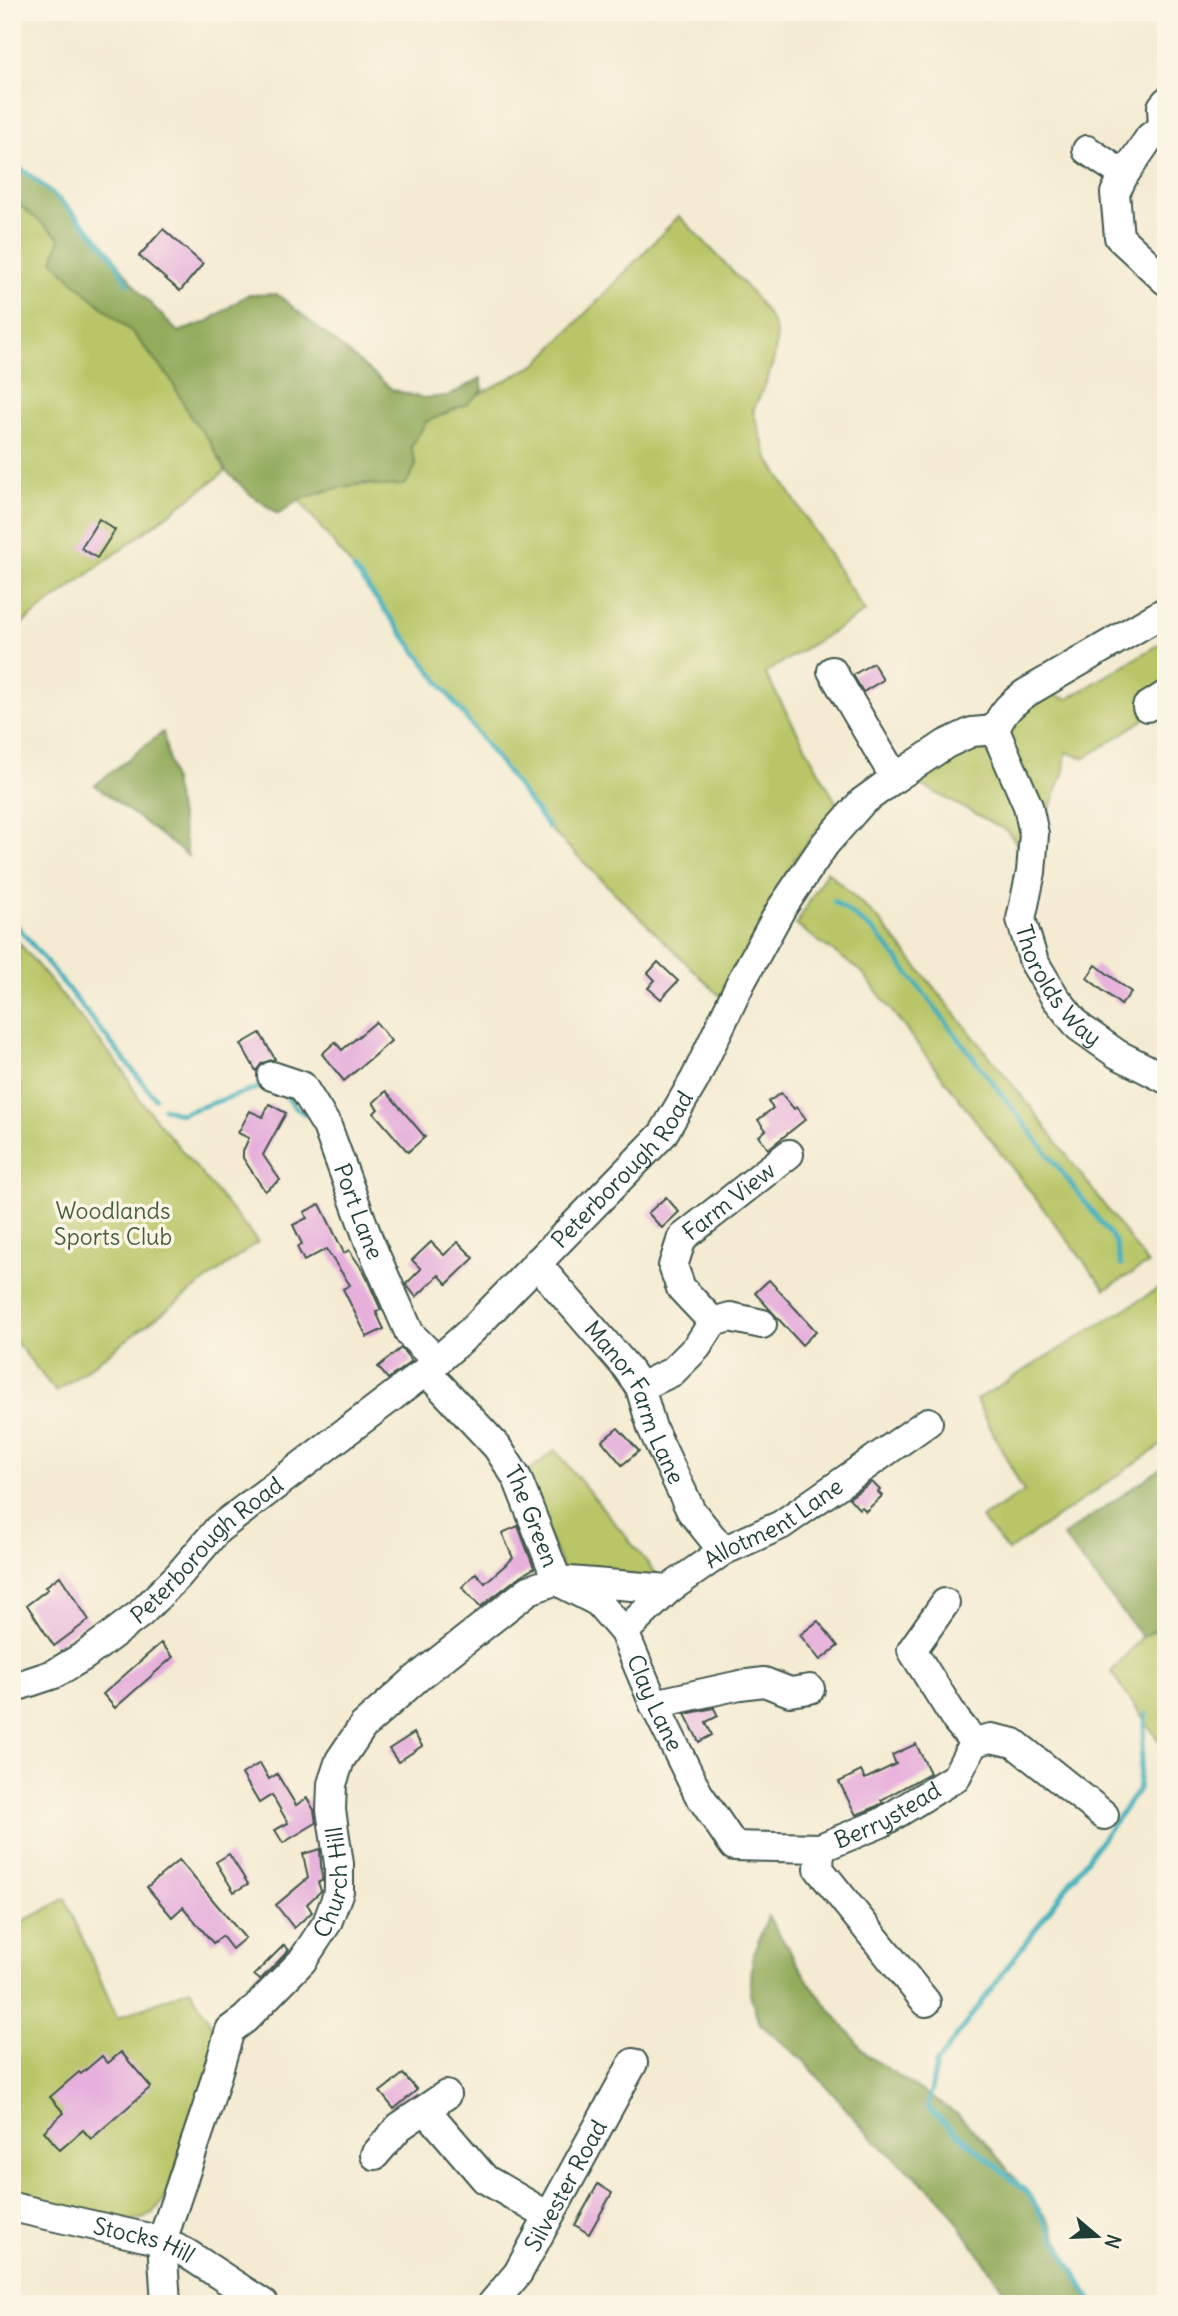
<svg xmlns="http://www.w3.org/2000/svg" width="1178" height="2316" font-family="Delius,sans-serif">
	<rect width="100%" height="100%" fill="#fcf5e5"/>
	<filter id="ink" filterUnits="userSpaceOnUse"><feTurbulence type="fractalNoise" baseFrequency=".0143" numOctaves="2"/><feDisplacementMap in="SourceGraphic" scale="14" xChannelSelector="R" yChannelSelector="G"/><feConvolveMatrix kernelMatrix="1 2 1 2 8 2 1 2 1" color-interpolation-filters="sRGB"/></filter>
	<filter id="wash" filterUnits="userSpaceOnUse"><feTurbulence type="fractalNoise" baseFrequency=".00686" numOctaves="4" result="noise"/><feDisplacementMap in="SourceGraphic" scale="28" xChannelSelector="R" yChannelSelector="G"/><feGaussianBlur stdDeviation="1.57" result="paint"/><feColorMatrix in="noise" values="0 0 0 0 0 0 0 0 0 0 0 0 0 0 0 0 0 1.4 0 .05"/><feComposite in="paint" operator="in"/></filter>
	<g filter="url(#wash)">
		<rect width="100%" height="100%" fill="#f4ebd2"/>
		<!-- green -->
		<g fill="#b9c668" stroke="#6c824e" stroke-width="2">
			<polygon points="12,180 26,189 154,360 170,378 190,416 209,440 226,471 12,631"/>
			<path d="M679,216C699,237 774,309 776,333C778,361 764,387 753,411L768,458L865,612L765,673L837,804L796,857L730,984L724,1000L549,828L354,569L299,500C325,491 353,481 381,486L416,466L411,447L426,422L537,364Z"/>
			<polygon points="1166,640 1166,687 1143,720 1085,758 1066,752 1064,771 1046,819 1008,741 1010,723 1047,693 1068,699"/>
			<polygon points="972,747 983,750 990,755 1008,789 1019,815 1022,856 1014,839 1006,830 913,781 942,761"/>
			<polygon points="827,871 880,921 1030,1106 1148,1264 1105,1289 862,972 796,925"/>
			<polygon points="12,934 123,1070 139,1099 258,1242 56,1392 12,1337"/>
			<polygon points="1166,1284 1166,1442 1008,1551 981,1518 1024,1492 976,1400"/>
			<polygon points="555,1450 664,1583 565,1574 524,1475"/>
			<polygon points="1166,1624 1166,1751 1111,1672 1142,1637"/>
			<path d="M65,1898L117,2018L190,1989L211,2024L217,2047L165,2199C150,2217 145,2221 121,2222L12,2194V1926L42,1912Z"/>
		</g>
		<!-- forest -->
		<g fill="#92ab5c" stroke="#587448" stroke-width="2">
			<polygon points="12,162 36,179 73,213 110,253 142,295 178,332 207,322 247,295 277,294 393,390 423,398 448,396 481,378 483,390 467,404 426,422 411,447 416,466 405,485 381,486 365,483 324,491 299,500 278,514 250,494 226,471 209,440 190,416 170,378 133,333 85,292 53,261 60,238 12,199"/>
			<polygon points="163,732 188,856 95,785"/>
			<polygon points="1166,1465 1166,1624 1142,1637 1063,1536"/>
			<polygon points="768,1916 812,1987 868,2056 957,2114 987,2144 1049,2221 1090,2304 1013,2304 942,2200 870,2136 805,2062 759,2023 750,1994 753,1954"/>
		</g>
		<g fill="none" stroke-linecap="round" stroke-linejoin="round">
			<!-- stream -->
			<g stroke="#41b0bc" stroke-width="5">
				<path d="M12,162C47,187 81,218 108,251C116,261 122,274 128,284"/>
				<polyline points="354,569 549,828"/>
				<polyline points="834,901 873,930 888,947 1115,1241 1121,1265"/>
				<polyline points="12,919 155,1098"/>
				<polyline points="283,1092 295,1107 305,1114"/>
				<polyline points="164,1108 180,1114 269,1084"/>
				<polyline points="1093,2304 1029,2194 928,2108 936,2064 1138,1790 1146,1713"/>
			</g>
		</g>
		<g id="blocks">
			<!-- building -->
			<g fill="#e6afdc">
				<polygon points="163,229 203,264 180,291 139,256"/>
				<polygon points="99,519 115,530 97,558 81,548"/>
				<polygon points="873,663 883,680 863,692 853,675"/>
				<polygon points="658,962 678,981 661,999 648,988 655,980 648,973"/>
				<polygon points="1096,965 1131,992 1121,1005 1087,978"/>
				<polygon points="376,1022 391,1041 344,1081 322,1054 335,1042 342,1050"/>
				<polygon points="260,1033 275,1059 262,1063 256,1071 241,1044"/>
				<polygon points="386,1091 425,1137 408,1152 374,1113 378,1109 373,1103"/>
				<polygon points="781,1093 794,1109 797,1107 806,1119 768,1149 759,1136 766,1130 758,1120 773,1108 768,1102"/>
				<polygon points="269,1104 286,1113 263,1155 280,1180 265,1191 243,1158 243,1151 249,1138 238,1133 250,1111 263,1117"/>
				<polygon points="666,1197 679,1212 662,1228 648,1213"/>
				<polygon points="320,1204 344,1253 349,1250 364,1272 381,1310 376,1312 384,1329 367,1337 343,1289 350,1285 326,1249 304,1261 297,1247 302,1244 293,1225 307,1218 304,1212"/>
				<polygon points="431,1242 444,1255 458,1242 474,1258 447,1284 439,1275 416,1297 406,1284 421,1269 412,1260"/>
				<polygon points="769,1280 816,1331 802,1345 755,1293"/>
				<polygon points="401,1348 412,1361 388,1379 378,1367"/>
				<polygon points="618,1428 639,1451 622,1465 602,1441"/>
				<polygon points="872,1482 880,1490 878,1492 882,1496 866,1511 862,1507 859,1509 849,1498"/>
				<polygon points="518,1526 534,1568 519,1577 480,1607 462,1587 476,1573 485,1583 513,1558 502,1533"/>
				<polygon points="60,1576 89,1620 54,1646 27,1605 48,1589 45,1587"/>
				<polygon points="818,1621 838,1646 820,1660 800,1635"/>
				<polygon points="161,1643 173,1657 115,1708 103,1694"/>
				<polygon points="714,1708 718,1716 706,1722 712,1735 699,1742 685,1714"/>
				<polygon points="414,1733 422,1746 398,1762 389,1749"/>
				<polygon points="916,1744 930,1773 881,1800 883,1803 873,1808 856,1815 839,1782 861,1771 865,1779 896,1764 892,1755"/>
				<polygon points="260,1763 269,1779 277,1774 296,1805 307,1798 314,1810 316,1823 283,1843 275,1830 288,1823 272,1795 259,1803 242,1774"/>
				<polygon points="320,1849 322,1881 318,1882 321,1891 307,1904 312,1912 294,1928 276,1905 308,1878 303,1854"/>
				<polygon points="229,1854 248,1884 234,1892 216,1862"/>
				<polygon points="179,1860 245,1938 232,1949 222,1936 213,1943 183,1907 172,1917 147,1887"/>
				<polygon points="284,1945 289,1950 260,1980 254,1975"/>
				<polygon points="121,2052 151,2087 91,2139 83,2130 60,2150 44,2131 64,2113 50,2097 79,2072 81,2074 102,2056 108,2063"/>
				<polygon points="403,2074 417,2090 394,2109 380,2092"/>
				<polygon points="598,2184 612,2193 589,2234 575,2225"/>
			</g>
		</g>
	</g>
	<g filter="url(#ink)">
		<use href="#blocks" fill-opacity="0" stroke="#3f574c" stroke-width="2"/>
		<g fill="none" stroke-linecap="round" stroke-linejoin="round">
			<!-- minor casing -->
			<g stroke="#3f574c" stroke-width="32">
				<g id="minor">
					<polyline points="1163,127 1162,107 1166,102"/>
					<polyline points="1087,150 1124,175"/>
					<polyline points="1165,280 1119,237 1115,193 1124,175 1150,137 1163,127 1166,128"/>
					<polyline points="832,671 895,778"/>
					<polyline points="1147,707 1166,695"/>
					<path id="s1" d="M995,730L1028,806L1034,834L1031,872L1021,919L1034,962L1055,997L1079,1027L1117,1054L1166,1079"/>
					<path d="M995,730C1002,712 1011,704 1026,693L1166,611"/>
					<path id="s2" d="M272,1076L302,1086L327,1126L369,1241L410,1334L437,1361"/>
					<path id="s3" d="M536,1263L626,1367L640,1387L652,1428L691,1511L723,1551"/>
					<path id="s4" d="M713,1322L681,1288L673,1266L682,1238L789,1154"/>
					<path id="s5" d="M426,1371L497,1447L517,1478L557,1580"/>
					<polyline points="640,1387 672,1372 697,1347 713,1322 730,1317 762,1324"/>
					<path id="s6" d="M565,1585L598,1602L624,1632L654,1704L698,1793L734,1846L820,1848L819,1869L926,2002"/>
					<polyline points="945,1603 912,1650 956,1720 974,1742"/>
					<path id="s7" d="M624,1632L669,1589L723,1551L781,1525L928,1422"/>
					<path id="s8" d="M12,1688L54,1674L84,1656L140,1614L178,1576L218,1529L426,1371L472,1330L663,1134L695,1079L741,982L781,909L825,844L862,802L895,778L946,744L972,732L995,730"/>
					<polyline points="654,1704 740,1685 764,1682 790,1692 810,1689"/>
					<path id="s9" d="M820,1848L881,1823L956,1777L974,1742L991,1738L1014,1743L1104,1815"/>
					<polyline points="426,2110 485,2179 548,2216"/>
					<polyline points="375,2155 399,2127 446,2095"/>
					<path id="s10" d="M12,2207L162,2241L186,2253L264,2304"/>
					<path id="s11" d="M166,2304L162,2241L207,2108L230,2030L245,2019L302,1961L327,1923L339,1891V1864L331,1810L332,1784L340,1760L363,1726L417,1678L529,1590L557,1580L669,1589"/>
					<path id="s12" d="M492,2304L518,2273L633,2063"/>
				</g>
			</g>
			<!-- minor -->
			<use href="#minor" stroke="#fff" stroke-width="28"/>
		</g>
	</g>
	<g text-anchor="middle" stroke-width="7" stroke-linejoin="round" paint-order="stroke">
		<!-- street labels -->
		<g font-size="23" fill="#1f3d34" stroke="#fcf5e5">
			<text dy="8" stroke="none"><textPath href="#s1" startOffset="275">Thorolds Way</textPath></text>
			<text dy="8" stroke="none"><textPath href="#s8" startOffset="808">Peterborough Road</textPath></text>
			<text dy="8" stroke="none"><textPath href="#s4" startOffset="159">Farm View</textPath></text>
			<text dy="8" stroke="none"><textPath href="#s2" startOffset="170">Port Lane</textPath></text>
			<text dy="8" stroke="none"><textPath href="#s3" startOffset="173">Manor Farm Lane</textPath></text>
			<text dy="8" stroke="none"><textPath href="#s5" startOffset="182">The Green</textPath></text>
			<text dy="8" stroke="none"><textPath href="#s7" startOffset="186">Allotment Lane</textPath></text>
			<text dy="8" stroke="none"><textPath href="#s8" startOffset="242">Peterborough Road</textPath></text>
			<text dy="8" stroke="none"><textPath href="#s6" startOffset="154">Clay Lane</textPath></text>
			<text dy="8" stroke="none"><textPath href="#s9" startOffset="75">Berrystead</textPath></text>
			<text dy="8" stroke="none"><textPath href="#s11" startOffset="472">Church Hill</textPath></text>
			<text dy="8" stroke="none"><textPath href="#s12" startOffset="140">Silvester Road</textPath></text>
			<text dy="8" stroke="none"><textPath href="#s10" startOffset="136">Stocks Hill</textPath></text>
		</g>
		<!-- park labels -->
		<g font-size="23" fill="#465f41" stroke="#fcf5e5">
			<text x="113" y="1219">Woodlands<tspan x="113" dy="26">Sports Club</tspan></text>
		</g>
	</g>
	<!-- margin -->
	<rect width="1178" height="2316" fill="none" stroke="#fcf5e5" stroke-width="42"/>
	<!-- north arrow -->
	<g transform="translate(1097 2236) rotate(109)" stroke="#fcf5e5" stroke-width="5" paint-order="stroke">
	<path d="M0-5L12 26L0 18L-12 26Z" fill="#1f3d34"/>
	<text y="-10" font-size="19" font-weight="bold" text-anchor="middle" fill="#1f3d34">N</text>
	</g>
</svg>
